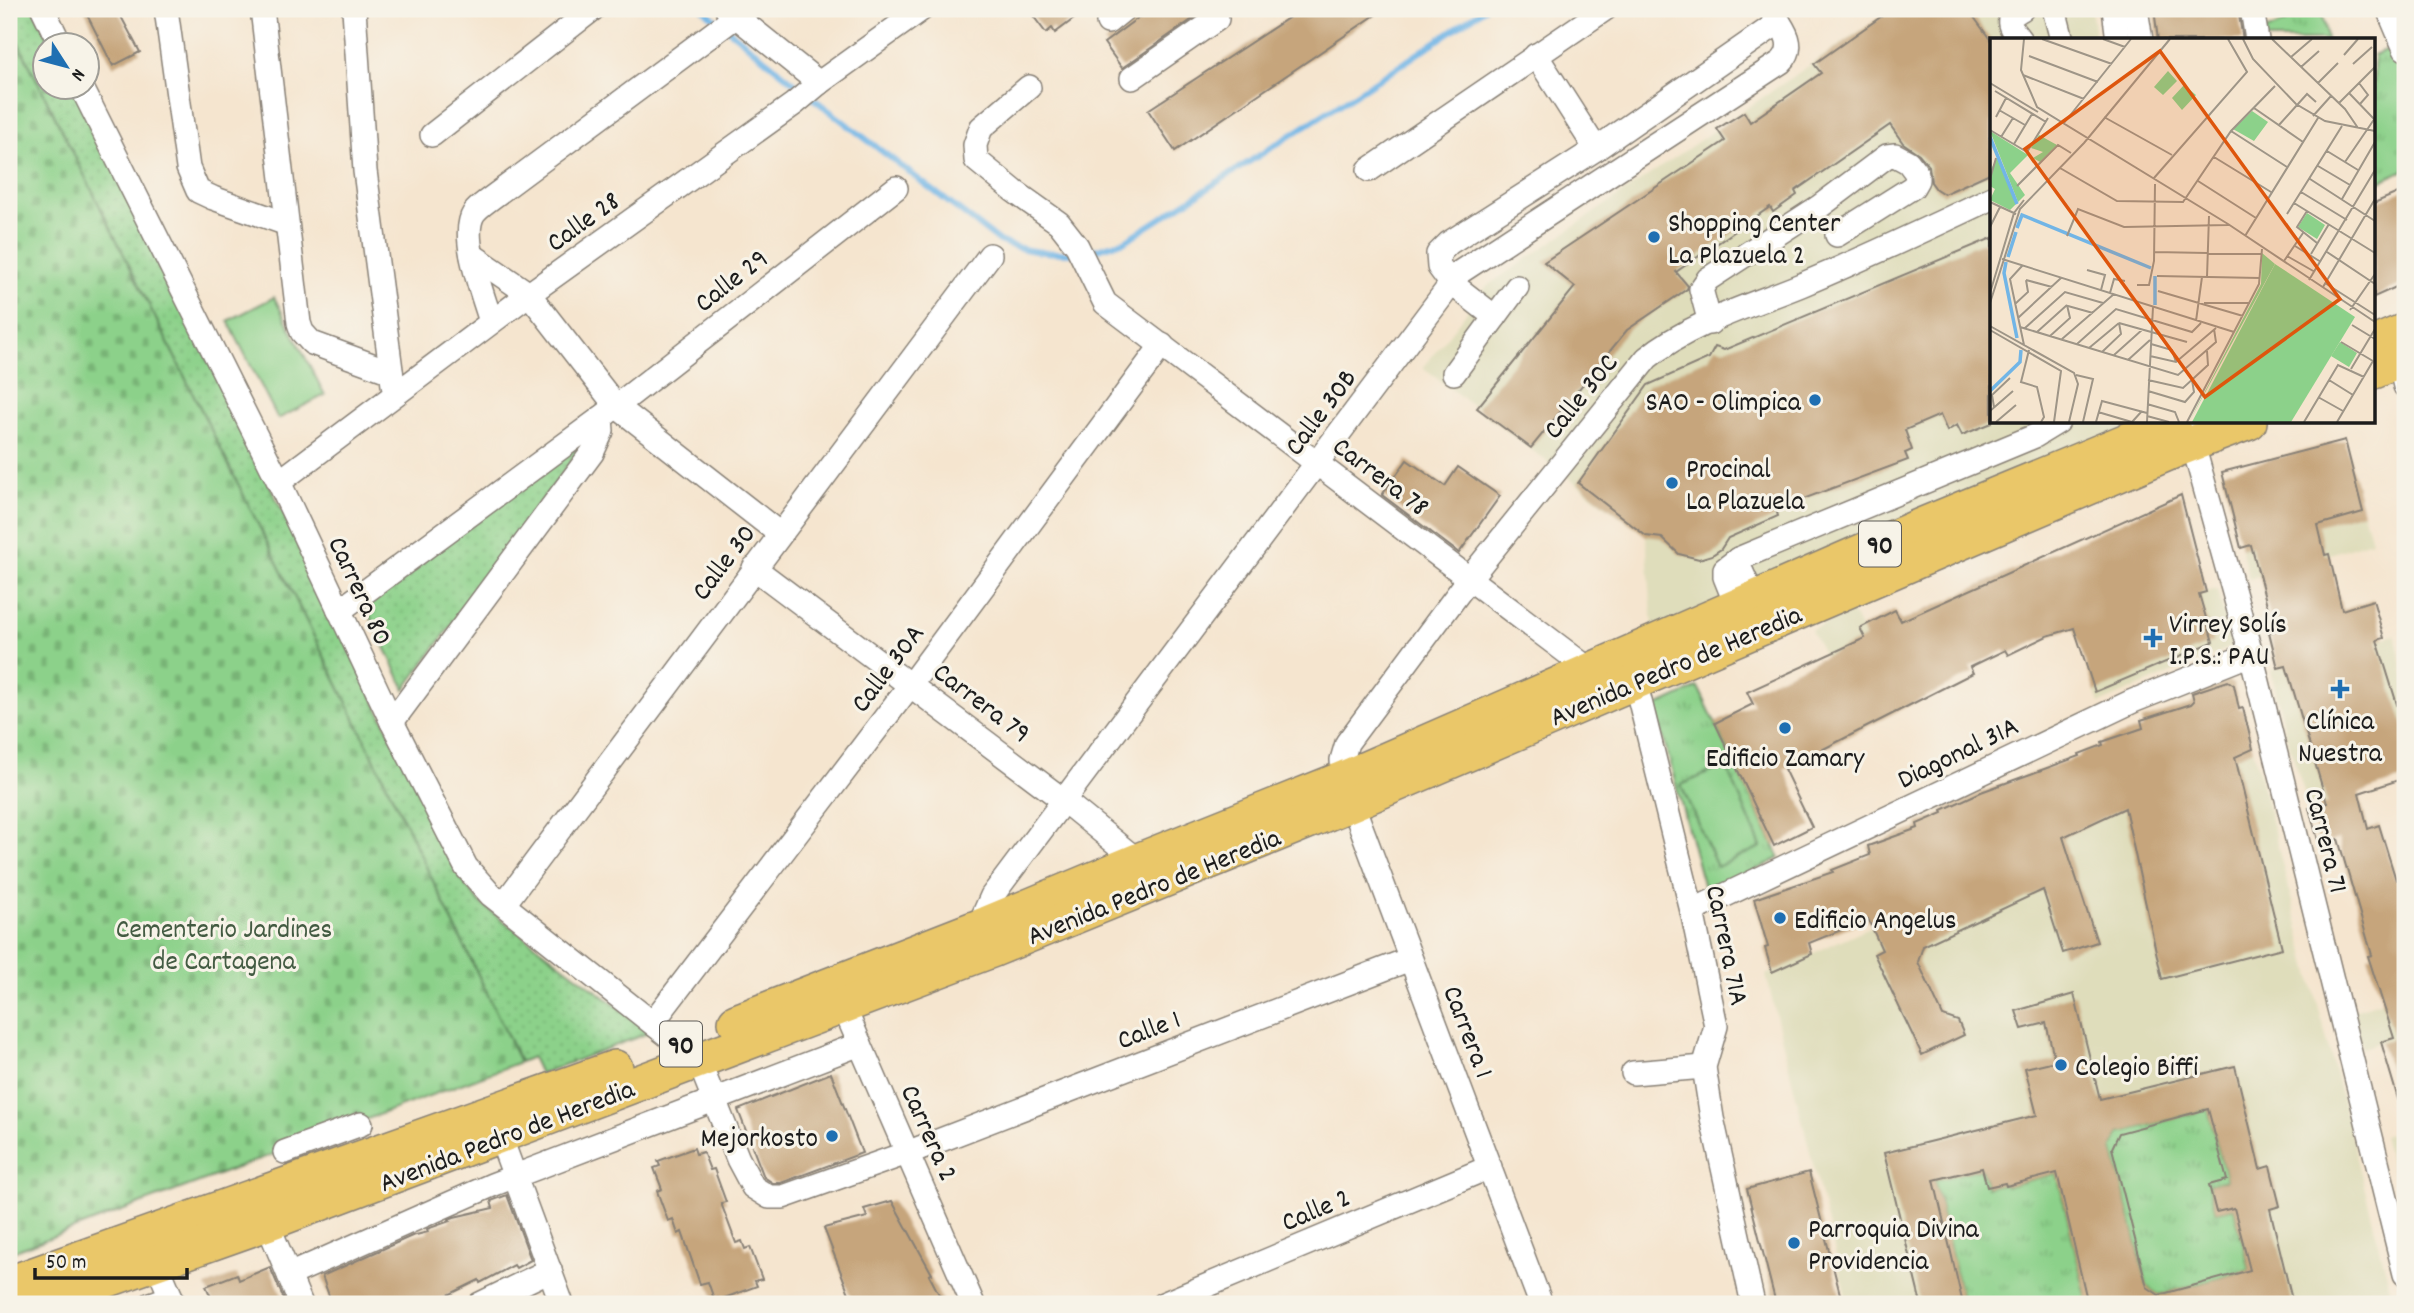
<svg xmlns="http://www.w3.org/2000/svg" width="2414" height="1313" font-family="Dekko,sans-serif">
	<defs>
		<pattern id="grass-dots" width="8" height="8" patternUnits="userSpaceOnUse" patternTransform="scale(1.75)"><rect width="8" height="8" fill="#8cd18a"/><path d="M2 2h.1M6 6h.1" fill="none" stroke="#78b376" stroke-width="1.8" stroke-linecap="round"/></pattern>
		<pattern id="cemetery-stones" width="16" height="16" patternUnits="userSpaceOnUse" patternTransform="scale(1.75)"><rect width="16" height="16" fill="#8cd18a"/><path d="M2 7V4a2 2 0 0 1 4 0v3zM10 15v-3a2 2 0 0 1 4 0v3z" fill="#78b376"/></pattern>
		<pattern id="park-tufts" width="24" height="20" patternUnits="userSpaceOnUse" patternTransform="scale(1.75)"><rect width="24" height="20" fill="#8cd18a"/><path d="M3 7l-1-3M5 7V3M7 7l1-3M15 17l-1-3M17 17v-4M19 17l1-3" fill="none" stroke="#78b376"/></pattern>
	</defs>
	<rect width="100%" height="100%" fill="#f7f3e8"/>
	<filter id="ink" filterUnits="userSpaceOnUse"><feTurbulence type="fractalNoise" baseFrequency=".0143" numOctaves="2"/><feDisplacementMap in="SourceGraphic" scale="14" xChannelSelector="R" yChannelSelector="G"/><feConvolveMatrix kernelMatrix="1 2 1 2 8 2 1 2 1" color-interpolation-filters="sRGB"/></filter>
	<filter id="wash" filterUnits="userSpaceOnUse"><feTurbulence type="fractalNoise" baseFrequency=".00686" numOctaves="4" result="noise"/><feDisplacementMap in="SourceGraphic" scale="28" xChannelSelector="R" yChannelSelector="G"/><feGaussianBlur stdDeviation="1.57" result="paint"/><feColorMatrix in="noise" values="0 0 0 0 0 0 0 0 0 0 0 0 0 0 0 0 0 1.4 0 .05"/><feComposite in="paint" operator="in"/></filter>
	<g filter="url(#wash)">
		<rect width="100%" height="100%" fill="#f5e5cf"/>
		<!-- built -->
		<g fill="#dfddbb">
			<polygon points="1892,9 2091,9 2096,40 1992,40 1992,422 2140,422 1653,628 1646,536 1423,368 1487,286"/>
			<polygon points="2363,512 2371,541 2249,579 2241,548"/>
			<polygon points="2217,589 2232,647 2099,704 2074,628"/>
			<polygon points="1852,612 1899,710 1862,729 1811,630"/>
			<polygon points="2395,635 2405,678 2405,778 2309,808 2286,734 2271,670"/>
			<polygon points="2253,749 2394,1304 1848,1304 1766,975"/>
			<polygon points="2405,994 2405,1034 2362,1048 2354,1010"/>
			<polygon points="2405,1129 2405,1219 2383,1136"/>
		</g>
		<!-- grass -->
		<g fill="url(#grass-dots)" stroke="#547653" stroke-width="2">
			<polygon points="9,9 34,9 52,45 46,46 46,88 74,88 148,235 461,879 480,903 651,1032 540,1074 532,1057 520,1062 358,725 9,24"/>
			<polygon points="587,439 405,689 364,603"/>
		</g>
		<!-- cemetery -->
		<polygon fill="url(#cemetery-stones)" stroke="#547653" stroke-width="2" points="9,24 358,725 520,1062 9,1253"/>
		<!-- park -->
		<g fill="url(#park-tufts)" stroke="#547653" stroke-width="2">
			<polygon points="2316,9 2321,9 2327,40 2263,40 2261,33"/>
			<polygon points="2396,45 2405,66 2405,170 2374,184 2374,55"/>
			<polygon points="1698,687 1780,858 1706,895 1655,707"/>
			<polygon points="2208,1109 2227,1180 2209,1185 2216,1212 2234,1208 2250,1270 2159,1295 2147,1287 2112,1148 2119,1133"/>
			<polygon points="1982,1168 1987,1187 2005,1183 2006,1186 2057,1173 2088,1304 1963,1304 1934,1180"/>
		</g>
		<!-- garden -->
		<g fill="#8cd18a" stroke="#547653" stroke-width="2">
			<polygon points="274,297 325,395 278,419 228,321"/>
			<polygon points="1726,765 1761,847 1717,867 1681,785"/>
		</g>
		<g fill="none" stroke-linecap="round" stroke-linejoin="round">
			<!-- stream -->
			<g stroke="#71b5e6" stroke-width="6">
				<polyline points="703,9 720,23"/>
				<polyline points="729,30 802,89"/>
				<path d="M810,96L999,241C1025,252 1045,253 1073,253"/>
				<polyline points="1084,253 1125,241 1401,65 1484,9"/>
			</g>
		</g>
		<g id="blocks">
			<!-- building -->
			<g fill="#c6a57c" fill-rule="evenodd">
				<polygon points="84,9 117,9 140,52 113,66"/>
				<polygon points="1028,9 1087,9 1055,33 1052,28 1046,33"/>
				<polygon points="1150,9 1197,9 1197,16 1122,68 1104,43"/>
				<polygon points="1302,9 1384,9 1175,151 1148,110"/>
				<polygon points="1892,9 1968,9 1992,42 1992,172 1944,194 1936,189 1931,182 1929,166 1919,154 1903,143 1890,125 1795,191 1797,195 1773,212 1770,207 1676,272 1688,286 1687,289 1627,330 1531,448 1477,408 1575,287 1544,262 1725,141 1717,129 1744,112 1750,122 1821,73 1814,64"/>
				<polygon points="2154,9 2238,9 2243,40 2158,40"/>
				<polygon points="2405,190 2405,283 2374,297 2374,203"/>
				<polygon points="1992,238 1992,423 1962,435 1957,425 1947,431 1940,415 1905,430 1912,450 1905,453 1908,460 1776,509 1778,516 1728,538 1721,549 1712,555 1699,559 1679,554 1662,538 1646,536 1578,483 1648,385 1709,358 1715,347 1724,350"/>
				<polygon points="2345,440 2363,512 2318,525 2325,555 2329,554 2342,610 2373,600 2384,638 2377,640 2405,730 2405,778 2359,793 2368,829 2379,825 2396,880 2405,876 2405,1109 2401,1109 2381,1042 2394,1038 2368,956 2372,955 2338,839 2329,842 2327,837 2318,840 2309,808 2327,803 2286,666 2278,668 2269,632 2274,631 2251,545 2241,548 2222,472"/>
				<polygon points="1407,460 1445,486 1458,467 1500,496 1459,553 1382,495"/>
				<polygon points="2181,495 2206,592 2199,594 2213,642 2095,692 2074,628 2047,636 2008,655 2005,650 1970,667 1973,673 1784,769 1812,827 1774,846 1715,723 1753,704 1747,692 1865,638 1860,628 1895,610 1901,621"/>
				<polygon points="2228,681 2234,685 2239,709 2243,708 2253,749 2235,757 2282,948 2162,979 2125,808 2063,837 2097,942 2063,953 2043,890 1923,946 1918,962 1943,1016 1958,1021 1964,1035 1922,1055 1874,954 1882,950 1868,919 1809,943 1812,954 1772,972 1765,948 1768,947 1754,899 1833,872 1832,870 1870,855 1868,846 1918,828 1917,824 1943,813 1942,810 1981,792 2080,756 2079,754 2103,745 2102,742 2143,728 2141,720 2191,704 2194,701 2192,693"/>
				<path d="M2074,994L2100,1099L2235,1066L2260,1169L2270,1166L2280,1206L2270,1209L2293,1304H2088L2057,1173L2006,1186L2005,1183L1987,1187L1982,1168L1934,1180L1963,1304H1921L1884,1153L2037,1115L2025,1068L2055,1061L2046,1023L2022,1029L2016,1011ZM2208,1109L2227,1180L2209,1185L2216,1212L2234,1208L2250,1270L2159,1295L2147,1287L2112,1148L2119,1133Z"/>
				<polygon points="831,1073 862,1153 781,1183 773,1183 764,1177 738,1110"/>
				<polygon points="694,1148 696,1154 703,1152 710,1170 714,1169 726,1202 721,1203 736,1243 742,1241 745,1249 750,1247 762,1279 755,1281 757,1286 719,1300 718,1298 714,1299 708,1282 700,1284 682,1232 678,1234 673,1219 668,1221 657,1191 662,1189 654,1168 660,1166 658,1161"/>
				<polygon points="1809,1172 1841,1298 1818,1304 1776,1304 1747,1189"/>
				<polygon points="507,1195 531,1260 516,1268 514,1265 480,1283 479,1280 430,1304 332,1304 322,1276 412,1236 428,1232 427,1229 450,1221 449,1219 454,1217 493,1208 491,1201"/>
				<polygon points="892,1201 932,1274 929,1275 944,1304 853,1304 824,1228 867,1217 864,1209"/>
				<polygon points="270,1267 286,1304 214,1304 206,1286 237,1274 239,1280"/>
			</g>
		</g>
	</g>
	<g filter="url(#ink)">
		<use href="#blocks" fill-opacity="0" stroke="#888076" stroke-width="2"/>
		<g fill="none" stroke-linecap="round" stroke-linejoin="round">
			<!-- minor casing -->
			<g stroke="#888076" stroke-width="26">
				<g id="minor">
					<polyline points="43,9 61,46"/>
					<polyline points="166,9 188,168 198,191 213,198 287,224"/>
					<polyline points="262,9 299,323 302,332 312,343 391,372"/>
					<polyline points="354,9 365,171 393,385"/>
					<polyline points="727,9 819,83"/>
					<polyline points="2054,9 2062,40"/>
					<polyline points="2114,9 2118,40"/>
					<polyline points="2136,9 2141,40"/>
					<polyline points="2252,9 2257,40"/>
					<polyline points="2388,9 2405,49"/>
					<polyline points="1108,22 1124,9"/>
					<path d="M2020,40C2009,26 2003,19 2022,9"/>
					<polyline points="1536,55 1596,149"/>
					<polyline points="1132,78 1217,19 1210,13"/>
					<polyline points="1029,87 981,128 975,145 976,160 1014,191 1059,223 1077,246 1105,303 1590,670"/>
					<polyline points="82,88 279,482 392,722 466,867 491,895 680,1045"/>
					<polyline points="432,135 593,9"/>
					<polyline points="1369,170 1605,9"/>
					<polyline points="472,255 529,294 616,406 780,534"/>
					<polyline points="1495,317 1451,283 1439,267 1438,254 1449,243 1596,149 1779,22"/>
					<path d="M491,322C484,297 459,236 474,213C477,209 482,205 486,202L746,9"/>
					<polyline points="1710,323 1701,289 1708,279 1819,207 1887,156 1895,155 1908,162 1917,174 1917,180 1913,187 1837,235"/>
					<polyline points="2399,361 2405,386"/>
					<polyline points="1454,373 1517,287"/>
					<polyline points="2189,430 2251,654 2405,1274"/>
					<polyline points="279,482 529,294 794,104 819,83 922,9"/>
					<polyline points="754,568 1063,800 1138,861"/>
					<polyline points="1754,599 1739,566 1738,559 2035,436 2058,422"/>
					<polyline points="1737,607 1725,577 1725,569 1738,559"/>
					<polyline points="339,611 601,418 896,188"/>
					<polyline points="1635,681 1692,911 1716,1026 1704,1067 1712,1118 1753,1304"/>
					<polyline points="392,722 592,453 602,431 601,418"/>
					<polyline points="504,904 990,255"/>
					<polyline points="1692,911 2133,701 2251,654"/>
					<path d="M990,933L984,914L992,896L1460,272L1781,62C1799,45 1781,25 1770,9"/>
					<polyline points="839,996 973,1304"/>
					<polyline points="653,1022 911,684 1162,345"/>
					<polyline points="699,1062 738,1159 753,1187 769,1197 783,1197 907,1153 1410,959"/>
					<polyline points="1633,1073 1704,1067"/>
					<polyline points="500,1136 562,1304"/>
					<polyline points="285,1152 361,1124"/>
					<polyline points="263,1213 301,1304"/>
					<polyline points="156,1262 174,1304"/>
					<polyline points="289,1275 492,1185 860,1044"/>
					<polyline points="151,1304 171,1297"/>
					<polyline points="480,1304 550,1270"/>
					<polyline points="1163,1304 1490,1167"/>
					<path d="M1541,1304L1343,779L1342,760L1347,743L1469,579L1647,358C1688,324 1752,305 1801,285C1866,258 1929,228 1992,198"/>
				</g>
			</g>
			<!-- highway casing -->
			<g stroke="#888076" stroke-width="38">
				<g id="highway">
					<polyline points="2374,344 2405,331"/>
					<polyline points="2374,371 2405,358"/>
					<polyline points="736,1022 987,924 1138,861 1343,779 1921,526 2173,422"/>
					<polyline points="9,1284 615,1068"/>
					<polyline points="38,1304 267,1223 994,949 1352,803 2175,450 2249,422"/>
				</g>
			</g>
			<!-- minor -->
			<use href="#minor" stroke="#fff" stroke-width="23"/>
			<!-- highway -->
			<use href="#highway" stroke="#eac769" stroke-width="35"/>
		</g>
	</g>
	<!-- markers -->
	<g fill="#1f6fb2" stroke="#f7f3e8" stroke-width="2.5">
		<circle cx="1654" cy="237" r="7"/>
		<circle cx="1815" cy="400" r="7"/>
		<circle cx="1672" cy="483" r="7"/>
		<path d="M2149.5 627.5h7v7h7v7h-7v7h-7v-7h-7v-7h7z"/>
		<path d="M2336.5 678.5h7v7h7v7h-7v7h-7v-7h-7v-7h7z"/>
		<circle cx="1785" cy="728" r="7"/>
		<circle cx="1780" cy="918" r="7"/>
		<circle cx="2061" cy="1065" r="7"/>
		<circle cx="832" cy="1136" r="7"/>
		<circle cx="1794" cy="1243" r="7"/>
	</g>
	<g text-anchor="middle" stroke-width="6" stroke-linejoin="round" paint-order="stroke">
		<!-- shield labels -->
		<g fill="#f7f3e8" stroke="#5e5c59" stroke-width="2">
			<rect x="1859" y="521.5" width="42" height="45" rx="5"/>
			<rect x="660" y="1021.5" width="42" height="45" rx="5"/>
		</g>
		<g font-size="26" font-weight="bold" fill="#1c1c1c">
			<text x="1880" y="553">90</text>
			<text x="681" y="1053">90</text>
		</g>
		<!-- street labels -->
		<g font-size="28" fill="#1c1c1c" stroke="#f7f3e8">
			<text transform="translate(582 220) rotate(-36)" y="10">Calle 28</text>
			<text transform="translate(730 279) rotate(-38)" y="10">Calle 29</text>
			<text transform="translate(1579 395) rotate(-51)" y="10">Calle 30C</text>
			<text transform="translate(1319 411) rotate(-53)" y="10">Calle 30B</text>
			<text transform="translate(1382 475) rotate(37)" y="10">Carrera 78</text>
			<text transform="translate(722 561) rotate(-53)" y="10">Calle 30</text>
			<text transform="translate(362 590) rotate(65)" y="10">Carrera 80</text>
			<text transform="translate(1675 664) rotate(-23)" y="10">Avenida Pedro de Heredia</text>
			<text transform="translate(886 667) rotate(-53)" y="10">Calle 30A</text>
			<text transform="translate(983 701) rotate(37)" y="10">Carrera 79</text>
			<text transform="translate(1957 751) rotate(-26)" y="10">Diagonal 31A</text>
			<text transform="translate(2328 840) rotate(76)" y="10">Carrera 71</text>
			<text transform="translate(1153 885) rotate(-22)" y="10">Avenida Pedro de Heredia</text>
			<text transform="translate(1729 945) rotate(78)" y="10">Carrera 71A</text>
			<text transform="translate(1148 1028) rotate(-21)" y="10">Calle 1</text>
			<text transform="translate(1470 1031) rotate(69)" y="10">Carrera 1</text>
			<text transform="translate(931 1132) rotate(66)" y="10">Carrera 2</text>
			<text transform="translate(506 1134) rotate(-21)" y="10">Avenida Pedro de Heredia</text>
			<text transform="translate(1315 1208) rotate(-23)" y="10">Calle 2</text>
		</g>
		<!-- poi labels -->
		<g font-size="28" fill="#1c1c1c" stroke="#f7f3e8" text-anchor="start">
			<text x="1668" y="231">Shopping Center<tspan x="1668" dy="32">La Plazuela 2</tspan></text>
			<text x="1801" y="410" text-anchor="end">SAO - Olimpica</text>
			<text x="1686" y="477">Procinal<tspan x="1686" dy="32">La Plazuela</tspan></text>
			<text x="2169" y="632">Virrey Solís<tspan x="2169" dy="32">I.P.S.: PAU</tspan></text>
			<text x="2340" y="729" text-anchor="middle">Clínica<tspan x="2340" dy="32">Nuestra</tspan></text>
			<text x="1785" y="766" text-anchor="middle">Edificio Zamary</text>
			<text x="1794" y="928">Edificio Angelus</text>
			<text x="2075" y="1075">Colegio Biffi</text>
			<text x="818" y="1146" text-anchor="end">Mejorkosto</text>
			<text x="1808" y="1237">Parroquia Divina<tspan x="1808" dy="32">Providencia</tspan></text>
		</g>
		<!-- park labels -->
		<g font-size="28" fill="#435b42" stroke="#f7f3e8">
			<text x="224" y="937">Cementerio Jardines<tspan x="224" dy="32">de Cartagena</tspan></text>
		</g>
	</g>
	<!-- overview -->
	<g transform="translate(1990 38)">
		<rect width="385" height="385" fill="#f5e5cf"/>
		<path d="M272,215L285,226L199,384L271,246Z" fill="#8cd18a"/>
		<path d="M285,226L365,279L301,384H202Z" fill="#8cd18a"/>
		<path d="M178,33L187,43L173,57L164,49ZM194,47L206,57L192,72L182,60ZM262,73L278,84L264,103L243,91ZM0,93L38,117L20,135L35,157L28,164ZM49,97L67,107L50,124L43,120L53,114L41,110ZM7,120L26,166L20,172L0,162L5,151L0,148V133ZM317,175L335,187L327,201L308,189ZM350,304L367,315L359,329L341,318Z" fill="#8cd18a"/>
		<path fill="none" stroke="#71b5e6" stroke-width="3.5" d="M0,99L27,166M27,190L32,177L161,230M18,219L26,194M16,224L14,235L27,300M165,267V238M0,353L30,324L31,312"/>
		<path fill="none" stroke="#9e9587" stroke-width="2" d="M34,1L31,32L47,69L238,186L385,284M52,1L122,26M113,1L135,9M253,1L263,21L306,66L335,83L385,93M282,1L355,71L368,90M354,17L368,1M39,18L108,44M301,19L322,1M363,26L382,9M311,29L329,13M33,37L94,61M0,45L48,74M328,45L348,25M369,45L378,57L370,66M5,53L56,84M359,55L384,81M349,65L385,29M264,70L313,104M9,72L35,87M323,78L341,58M6,79L16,60M114,79L182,117M74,85L141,1M289,87L317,56L326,64M0,92L37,114L58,80M241,93L297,129M11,99L23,80M24,106L42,76M337,113L368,132M224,119L281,154M355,124L385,80M328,128L360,147M70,130L127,163L193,164L241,93L285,48M164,140L257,34L238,1M0,141L6,120M320,141L385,183M208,143L266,180M27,148L68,107L81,115M311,154L357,182M352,161L385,104M0,164L26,176M304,165L385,215M317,173L307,189L327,205M297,176L352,88M0,189L10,169M77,198L88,171L134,189L238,187M255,198L328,80M305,208L331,224M164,214L271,216M337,214L385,246M321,216L339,186M297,218L325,234M12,221L244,294M294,223L313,195M32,228L20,241L34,307M97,232L115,237L111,252M167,238L270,240M217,239L219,178M36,242L62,249M319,242L385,132M335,245L385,277M147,247H159L164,223L165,146M333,249L385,161M168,253L253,278M0,255L24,175L34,162M120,255L124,241L135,243M0,265L30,171L94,105L180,1M214,265H260M25,266L38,254L36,242M78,268L103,275M360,272L385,236M28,280L71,240M206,283L212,239M129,285L197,304M362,287L385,301M0,288L84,335L88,346L79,384M30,289L188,337L226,304L224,291M35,290L75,254L113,265M0,292L71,333L64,384M47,294L77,267M60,298L80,280L77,267M72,301L124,256M351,304L383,323M87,306L126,271L202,294L211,285M161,306L182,312L186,324M99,310L129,285M39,312L31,344L47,349L54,379L51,384M112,314L131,296L129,285M124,317L153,291M160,318L186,324L226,290M138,322L160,302M361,331L385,291M86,337L103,341L93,384M158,342L193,350L218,327L217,313M339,342L363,357M158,353L195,364L204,354L202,342M328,359L353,373M157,366L185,374L189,384M4,369L2,357L20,340M0,373L23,353M108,374L142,384L152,373M157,378L179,384M6,384L26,367M106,384L112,363L157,375M157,384L163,269M197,384L269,246L272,211M314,384L348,327L374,339M347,384L383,323"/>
		<path fill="#de560d" fill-opacity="0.15" stroke="#de560d" stroke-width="3.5" d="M170,13L350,261L215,359L35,111Z"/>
		<rect width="385" height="385" fill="none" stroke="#1c1c1c" stroke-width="3.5"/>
	</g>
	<!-- margin -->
	<rect width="2414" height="1313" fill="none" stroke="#f7f3e8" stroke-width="35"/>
	<!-- north arrow -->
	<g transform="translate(66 66) rotate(126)"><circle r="33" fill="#f7f3e8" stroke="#9f9d96" stroke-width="2"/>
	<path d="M0-5L12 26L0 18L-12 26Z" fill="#1f6fb2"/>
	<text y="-10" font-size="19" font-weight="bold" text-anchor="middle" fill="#1c1c1c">N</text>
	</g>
	<!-- scale -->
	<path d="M35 1268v10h152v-10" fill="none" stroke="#1c1c1c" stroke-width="3.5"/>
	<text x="46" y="1268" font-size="21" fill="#1c1c1c" stroke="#f7f3e8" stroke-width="5" paint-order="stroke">50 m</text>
</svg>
